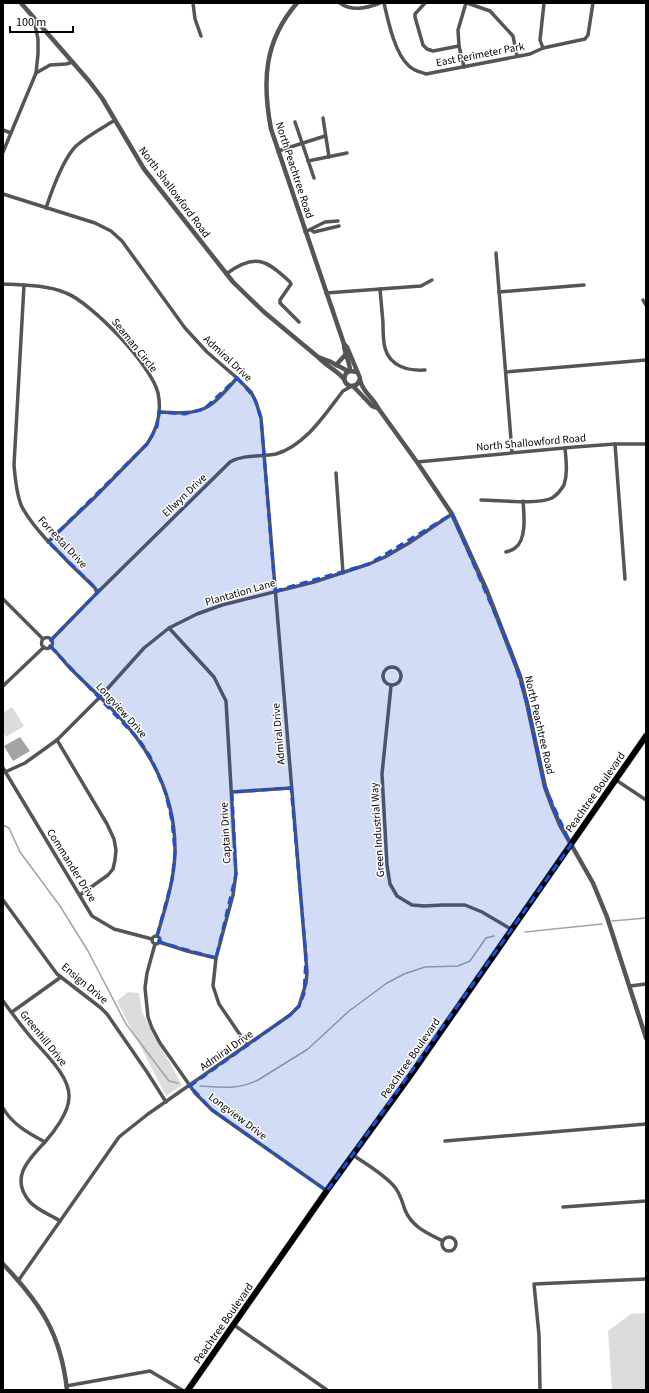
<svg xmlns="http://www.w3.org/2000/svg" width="649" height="1393" font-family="'Source Sans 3',sans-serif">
	<rect width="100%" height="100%" fill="#fff"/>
	<!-- green -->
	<g fill="#dcdcdc">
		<polygon points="12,707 24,726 6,737 3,731 3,713"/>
		<polygon points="128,992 139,993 142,1012 182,1085 166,1096 117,1001"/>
		<polygon points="646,1313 646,1390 612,1390 608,1331 631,1314"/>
	</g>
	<!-- water -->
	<polygon fill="#a3a3a3" points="20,737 30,751 13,761 4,746"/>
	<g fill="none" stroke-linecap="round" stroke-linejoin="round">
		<!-- stream -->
		<g stroke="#a3a3a3" stroke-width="1.5">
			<polyline points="3,825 9,828 20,852 60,906 88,951 126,1024 169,1081 178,1083"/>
			<polyline points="612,921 646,918"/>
			<polyline points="525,932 602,924"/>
			<path d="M200,1086C220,1087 239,1090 258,1080L308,1049L349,1011L387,983L404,974L425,967L458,966L470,961L486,938L494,936"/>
		</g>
		<!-- trunk casing -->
		<g stroke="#dbdbdb" stroke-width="7">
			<polyline id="trunk" points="188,1390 328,1189 410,1076 646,736"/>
		</g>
		<!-- minor -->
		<g stroke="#555" stroke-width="3.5">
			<polyline points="193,3 195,19 201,36"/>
			<path d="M340,3C352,12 367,8 380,3"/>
			<path d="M384,3C388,21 395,54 409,66C414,71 420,72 426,74L530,54L543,48L585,39L588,35L593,3"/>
			<polyline points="425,3 415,14 415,17 423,45 427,49 433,51 459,46"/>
			<polyline points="467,3 490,11 513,36 517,56"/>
			<polyline points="543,48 540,40 544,3"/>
			<polyline points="464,67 459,46 458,30 466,3"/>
			<polyline points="36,73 50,65 66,64 73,62"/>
			<polyline points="323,118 329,157"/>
			<polyline points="295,122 314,178"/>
			<polyline points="3,130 11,133"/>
			<polyline points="278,151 325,136"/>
			<polyline points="3,152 36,73 38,54 38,39 35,25 33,18"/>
			<polyline points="308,161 347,153"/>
			<polyline points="3,194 95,223 111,231 122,241 185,328 207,352 237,378 251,392 256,402 261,418 307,972 306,983 299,1006 290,1015 148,1114 119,1137 18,1281"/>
			<path d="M46,208C52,190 63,159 76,146C87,136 102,128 115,120"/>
			<polyline points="311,230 314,232 339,226"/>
			<polyline points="305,232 325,222 338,221"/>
			<polyline points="496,253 512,452"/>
			<path d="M226,274C254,253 266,259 290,282L291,284L280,300V303L299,322"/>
			<path d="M3,284C24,285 47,285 66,293C92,303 152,366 158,393C162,412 158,428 147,444L94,498L48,542"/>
			<path d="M24,285L14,465C15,478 16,492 21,505C27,517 36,528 45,538C61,555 78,572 95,588L97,593"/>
			<path d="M380,289C381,300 382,312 383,323C383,332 383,341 385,348C390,367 409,371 425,370"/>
			<polyline points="499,292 584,285"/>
			<polyline points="326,293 421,286 432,280"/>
			<polyline points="643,300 646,305"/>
			<polyline points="506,372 646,360"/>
			<path d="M159,412C204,415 208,411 237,378"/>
			<polyline points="615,444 625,579"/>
			<polyline points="417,462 575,447 615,444 646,444"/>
			<polyline points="336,473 343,573"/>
			<path d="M481,500C498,500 538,505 552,498C557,495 561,490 564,485C568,473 566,460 565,448"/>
			<path d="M506,552C509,551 513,550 515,548C527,540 524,514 523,501"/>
			<polyline points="3,599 43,639"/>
			<polyline points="169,628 214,677 226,701 236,874 233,895 216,958 213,986 219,1004 247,1045"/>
			<circle cx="47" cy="643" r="5.5"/>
			<path d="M51,640L95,595L230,462C244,454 261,457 276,454C305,446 325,414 343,391L350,387"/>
			<path d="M50,646C58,653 64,662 71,669C84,682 97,694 110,707C151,748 176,795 175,853C174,881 165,909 157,936"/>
			<circle cx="392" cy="676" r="9"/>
			<polyline points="3,686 44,647"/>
			<polyline points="391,686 382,774 387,865 390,884 397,896 412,905 424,906 443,905 465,905 482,912 511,929"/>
			<polyline points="57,740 107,824 114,839 116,850 115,860 113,869 108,875 80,895"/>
			<polyline points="3,768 92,916 114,929 152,939"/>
			<polyline points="3,773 25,763 57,740 100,697 144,648 169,628 197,614 222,605 314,582 369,564 385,557 409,543 452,514"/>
			<polyline points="616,780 646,800"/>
			<polyline points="232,792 291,788"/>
			<polyline points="3,900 57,974 101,1008 107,1014 147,1072 166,1102"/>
			<circle cx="156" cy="940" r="4"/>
			<polyline points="159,942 187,951 216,958"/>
			<polyline points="155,944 147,973 145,988 148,1017 152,1028 160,1043 186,1080 195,1093 212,1110 327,1191"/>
			<polyline points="630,986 646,984"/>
			<path d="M3,1001C11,1012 20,1024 29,1035C42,1051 70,1075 69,1097C69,1112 54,1132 45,1142C29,1159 9,1178 30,1202C37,1210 51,1215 60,1221"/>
			<polyline points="12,1012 61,977"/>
			<path d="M3,1108C12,1124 28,1133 45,1142"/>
			<polyline points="445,1141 646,1124"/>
			<path d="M353,1155C366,1164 382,1173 393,1185C400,1192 402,1201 405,1210C412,1227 427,1233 443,1241"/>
			<polyline points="563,1207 646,1201"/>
			<circle cx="449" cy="1244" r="7"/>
			<polyline points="234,1325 327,1390"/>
			<polyline points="66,1386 150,1371 182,1390"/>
			<polyline points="540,1390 539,1335 534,1284 646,1279"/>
		</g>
		<!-- tertiary -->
		<g stroke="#555" stroke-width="4.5">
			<path d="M21,3L89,81L102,98L144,169L233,282L264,312L318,357C326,366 337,370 344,379"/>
			<path d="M297,3C264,41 262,81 271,129L344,344C344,354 350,361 350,371"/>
			<path d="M344,344L347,347L360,378C358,388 347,389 344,379L346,373L350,371L357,372"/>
			<polyline points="318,357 329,361 348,371"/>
			<polyline points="336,365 346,354"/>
			<path d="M360,380C363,393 373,397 378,408L417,462L452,514L487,591L520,676L527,703L545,787L552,806L560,825L593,883L607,917L646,1038"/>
			<polyline points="353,386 372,406 378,408"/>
			<path d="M3,1264C41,1304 61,1334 67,1390"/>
		</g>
		<!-- trunk -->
		<use href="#trunk" stroke="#000" stroke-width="6"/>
	</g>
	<!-- marked area -->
	<path fill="#1d4ed8" fill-opacity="0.2" stroke="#1d4ed8" stroke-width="3" stroke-dasharray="8 5" stroke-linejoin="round" d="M237,378L254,397L261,418L275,591L369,564L452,514L511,651L527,703L545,787L571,845L327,1191L212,1110L190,1086L290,1015L299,1006L304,994L306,955L291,788L232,792L236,874L216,958L159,942L157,936L172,880L175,853L172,821L165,791L151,758L140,741L50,646L51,640L99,591L48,542L147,444L157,427L159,412L185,414L204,409Z"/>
	<g text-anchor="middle" stroke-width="3" stroke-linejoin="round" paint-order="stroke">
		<!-- street labels -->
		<g font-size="11" fill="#000" stroke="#fff">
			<text transform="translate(480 54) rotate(-11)" y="4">East Perimeter Park</text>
			<text transform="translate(295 170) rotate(72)" y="4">North Peachtree Road</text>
			<text transform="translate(175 192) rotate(53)" y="4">North Shallowford Road</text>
			<text transform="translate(135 345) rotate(51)" y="4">Seaman Circle</text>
			<text transform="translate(228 358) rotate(43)" y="4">Admiral Drive</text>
			<text transform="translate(531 442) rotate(-5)" y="4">North Shallowford Road</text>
			<text transform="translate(184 495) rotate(-44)" y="4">Ellwyn Drive</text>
			<text transform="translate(63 542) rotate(47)" y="4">Forrestal Drive</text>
			<text transform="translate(240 592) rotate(-16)" y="4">Plantation Lane</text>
			<text transform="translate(122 710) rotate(48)" y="4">Longview Drive</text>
			<text transform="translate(540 725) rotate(77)" y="4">North Peachtree Road</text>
			<text transform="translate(278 734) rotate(-95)" y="4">Admiral Drive</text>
			<text transform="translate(595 792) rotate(-55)" y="4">Peachtree Boulevard</text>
			<text transform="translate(377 830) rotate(-94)" y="4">Green Industrial Way</text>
			<text transform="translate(225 833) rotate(-93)" y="4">Captain Drive</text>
			<text transform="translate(72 865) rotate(58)" y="4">Commander Drive</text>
			<text transform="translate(85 983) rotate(40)" y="4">Ensign Drive</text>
			<text transform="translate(44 1038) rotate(51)" y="4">Greenhill Drive</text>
			<text transform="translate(226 1050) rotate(-35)" y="4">Admiral Drive</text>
			<text transform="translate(410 1058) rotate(-55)" y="4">Peachtree Boulevard</text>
			<text transform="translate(238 1116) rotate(37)" y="4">Longview Drive</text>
			<text transform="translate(223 1323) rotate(-55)" y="4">Peachtree Boulevard</text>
		</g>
	</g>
	<!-- border -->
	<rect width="649" height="1393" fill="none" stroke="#000000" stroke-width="8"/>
	<!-- scale -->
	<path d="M10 26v6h63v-6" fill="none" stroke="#000000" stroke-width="2"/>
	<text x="16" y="26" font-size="12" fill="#000000" stroke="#ffffff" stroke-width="3" paint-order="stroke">100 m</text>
</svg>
